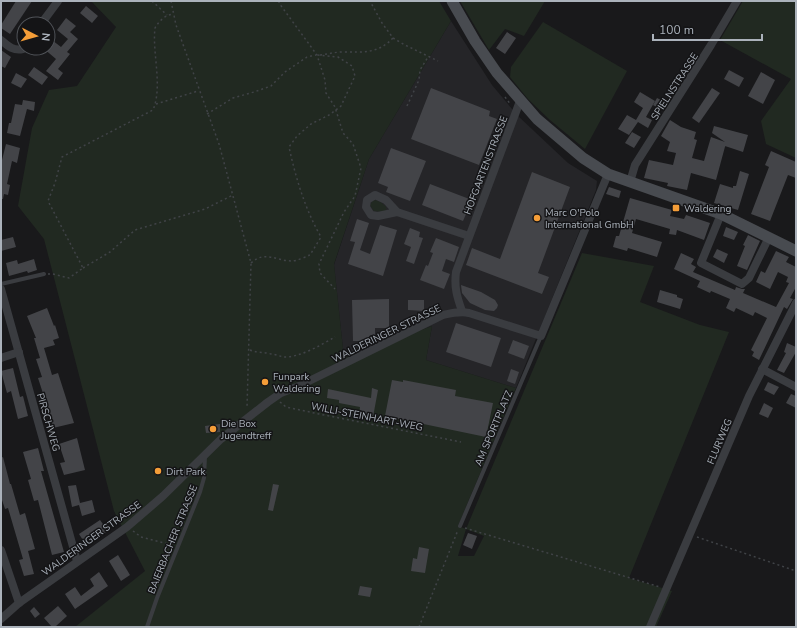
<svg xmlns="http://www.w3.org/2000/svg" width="797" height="628" font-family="'Nunito Sans',sans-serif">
	<rect width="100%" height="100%" fill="#19191b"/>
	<!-- built -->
	<polygon fill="#252528" points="451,21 492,85 517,115 568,163 597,181 596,190 516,388 426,360 432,326 344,358 334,265 369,159"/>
	<!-- green -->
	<g fill="#212921" fill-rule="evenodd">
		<path d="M91,1H439L451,21L369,159L334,264L344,358L432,326L426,360L516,388L458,526L466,529L582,253L654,266L640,302L700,325L729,332L629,578L672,591L656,627H75L145,571L114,511L44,239L18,206L32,128L49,90L77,86L116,27ZM466,529L484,536L474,556H458Z"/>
		<polygon points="460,1 545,1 524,36 505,29 489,50"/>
		<polygon points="743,1 796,1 796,158 766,144 761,121 791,79 720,40"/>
		<polygon points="543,22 627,71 585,149 550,120 528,99 510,77 511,67"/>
		<path d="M373,200C379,200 382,203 386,207V211L381,212L374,211L370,205Z"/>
	</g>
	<!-- building -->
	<g fill="#434448">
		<polygon points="16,1 32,1 10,34 1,28 1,25"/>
		<polygon points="86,6 98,16 92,23 80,13"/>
		<polygon points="66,18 76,26 70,32 78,39 67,52 70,54 58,69 63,73 58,80 46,71 56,59 43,48 48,48 48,37 61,47 68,39 57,30"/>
		<polygon points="507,32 516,38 505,54 496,48"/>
		<polygon points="1,50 11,57 5,68 1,66"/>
		<polygon points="34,67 48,77 42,85 28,75"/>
		<polygon points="729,70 744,78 739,87 724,79"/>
		<polygon points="761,72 775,80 763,104 748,96"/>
		<polygon points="16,73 27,79 21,88 11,83"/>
		<polygon points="431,88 490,111 489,116 497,119 479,165 411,139"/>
		<polygon points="712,88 720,93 699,123 692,118"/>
		<polygon points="640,92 655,101 646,117 652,120 648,128 638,122 629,135 618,129 627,115 636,120 643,108 634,102"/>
		<polygon points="657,98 665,102 660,109 653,105"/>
		<polygon points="23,100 35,102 34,111 27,109 20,136 7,133 9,123 11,123 15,104 22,105"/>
		<polygon points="670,120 681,127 696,132 694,139 697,140 692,158 704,161 711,137 725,142 712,133 714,126 748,135 743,152 725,146 726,143 716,180 691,173 687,190 667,186 668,183 644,178 649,160 673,165 676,153 667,151 670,142 661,136"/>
		<polygon points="632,132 641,137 634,148 625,143"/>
		<polygon points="6,144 20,148 17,163 12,161 7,184 10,185 8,195 4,194 3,199 1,199 1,164"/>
		<polygon points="391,148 426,161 410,201 386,192 388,187 378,183"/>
		<polygon points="771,151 796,162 796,178 788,175 770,221 751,214 769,167 765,165"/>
		<polygon points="740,171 749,174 738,210 714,203 720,184 733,188 733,186 736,186"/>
		<polygon points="532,172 570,187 538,273 549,277 542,294 466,265 472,248 500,259"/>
		<polygon points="430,184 472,200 463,221 422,205"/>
		<polygon points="609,187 621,191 619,198 606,194"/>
		<polygon points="630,198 672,210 670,216 684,219 686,215 710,223 704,240 677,230 676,235 669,234 670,229 636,219 632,233 662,242 657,257 628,248 627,251 613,247 616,236 619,236"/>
		<polygon points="357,219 369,223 360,250 370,254 380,225 397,230 383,276 348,264 355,242 350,241"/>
		<polygon points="726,227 738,232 734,240 723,236"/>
		<polygon points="410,228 420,232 419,237 423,238 414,264 406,261 411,247 404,244"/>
		<polygon points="748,235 760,241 747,270 737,266 745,246 743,245"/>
		<polygon points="13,237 16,247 1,251 1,240"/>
		<polygon points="436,238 459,247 454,262 446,259 442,271 450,274 444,289 420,280 426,265 428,266 433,253 430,252"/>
		<polygon points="717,249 728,254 724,263 713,257"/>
		<polygon points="776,251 789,257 786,262 796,267 796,287 790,298 793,299 787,309 784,307 759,360 752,356 754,352 751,350 767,318 755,312 753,316 736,308 734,312 726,308 730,299 711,291 710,293 697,287 700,281 674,269 681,253 694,259 691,264 696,267 693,272 735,290 736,287 742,289 745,289 743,293 776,307 789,283 786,282 788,277 778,272 770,289 756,282 761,271 765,273"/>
		<polygon points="34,259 37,270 28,273 27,271 9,276 6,263 17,260 18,264"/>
		<polygon points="461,285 481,292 495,300 498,305 497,308 494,311 485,310 470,303 462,293"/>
		<polygon points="660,290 677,295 677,297 683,299 680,309 657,302"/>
		<polygon points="389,299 389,328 375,328 375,341 353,341 352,300"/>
		<polygon points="408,300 424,300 424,311 408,310"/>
		<polygon points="47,308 54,326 55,325 59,338 53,340 55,345 44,348 52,375 58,373 74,423 53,428 51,418 38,378 42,377 36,359 40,358 34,338 36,338 27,316"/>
		<polygon points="456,323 501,338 491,367 446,352"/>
		<polygon points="513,340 529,346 524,359 508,353"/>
		<polygon points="787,343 796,347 796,352 784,373 777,370 786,353 784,352"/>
		<polygon points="13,368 20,397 23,396 28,416 18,419 11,391 7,393 1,371"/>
		<polygon points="511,369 519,372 515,384 507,381"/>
		<polygon points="392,380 403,382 403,380 456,390 455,396 493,403 486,437 385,416"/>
		<polygon points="768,382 779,387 774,395 764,390"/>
		<polygon points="372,388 378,390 373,417 359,415 360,407 339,403 339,400 327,398 328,389 371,398"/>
		<polygon points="791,394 796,396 796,408 786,403"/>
		<polygon points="764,403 773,408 768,418 759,414"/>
		<polygon points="220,424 220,432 206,433 205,426"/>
		<polygon points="77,438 85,470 64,475 60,463 65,462 59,444"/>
		<polygon points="38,448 44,471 41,471 64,552 52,555 38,500 34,501 28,480 31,479 23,452"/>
		<polygon points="3,457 10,484 11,484 20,515 25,513 35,549 28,551 34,574 24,576 19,560 23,559 8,508 5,509 1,497 1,458"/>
		<polygon points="273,484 279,485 273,511 268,510"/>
		<polygon points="76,485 80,503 92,500 95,512 82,516 79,505 72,507 68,486"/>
		<polygon points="100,520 108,531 86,545 79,534"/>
		<polygon points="468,533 477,536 472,549 463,545"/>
		<polygon points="419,547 429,549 425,573 411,571 413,558 417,559"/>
		<polygon points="118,555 130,575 121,581 109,561"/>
		<polygon points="99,572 108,586 75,609 65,594 75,587 81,596 94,586 90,579"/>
		<polygon points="360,586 372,588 370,597 358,595"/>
		<polygon points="58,606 67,616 55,627 52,627 44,618"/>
		<polygon points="34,607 40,614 35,618 30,611"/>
	</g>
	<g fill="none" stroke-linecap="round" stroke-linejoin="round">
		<!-- path -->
		<g stroke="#404347" stroke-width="1.5" stroke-dasharray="2 3" stroke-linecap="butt">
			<polyline points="152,1 167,15"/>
			<polyline points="171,1 176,25 219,144 251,263 247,408"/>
			<polyline points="279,1 279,3 317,55 325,80 326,93 335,107 343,133 353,144 361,168 355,196 344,212 319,264 320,273 335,289"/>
			<polyline points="393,38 405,45 438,61"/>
			<path d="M320,55C328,54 335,52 343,52C363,52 378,54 393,38L382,23L370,1"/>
			<polyline points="505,97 511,105"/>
			<polyline points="156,104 198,91"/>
			<polyline points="407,106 419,80 420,70 428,57"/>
			<polyline points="207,114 233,98 254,92 271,86 285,72 307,57 316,55"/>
			<path d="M251,263C265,250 276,261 292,261C297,261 305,257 310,255L321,237C305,209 296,179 289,147L297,136L311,124L329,115L341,106L355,76L352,66L338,57L317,55"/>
			<polyline points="83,268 110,252 135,230 205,209 233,195"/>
			<path d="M48,274H53L69,278L83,268L48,201L55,183L62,157L153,110C163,86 152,53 155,28C159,21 165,15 173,14"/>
			<path d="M250,350C257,353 264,352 271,354C275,354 279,356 283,357C299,358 321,345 335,337"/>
			<polyline points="280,402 286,407 319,414 461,442"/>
			<polyline points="465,528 660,587"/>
			<polyline points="133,531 141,537 172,545"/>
			<polyline points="697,537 796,571"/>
			<polyline points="419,627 458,530"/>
		</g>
		<!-- lane -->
		<g stroke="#3a3c40" stroke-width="4">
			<polyline points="1,284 44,274"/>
			<polyline points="460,526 541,336"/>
			<polyline points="147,627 157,598 200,492 204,478 205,456"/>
		</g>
		<!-- street -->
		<g stroke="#3a3c40" stroke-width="8">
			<polyline points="41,24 58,1"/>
			<path d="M1,40C8,46 13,51 23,49L24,47"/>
			<polyline points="630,182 635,165 711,45 737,1"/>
			<polyline points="397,212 378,216 371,215 366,207 367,200 375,195 386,200 397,212 469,236"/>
			<polyline points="721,214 701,263 742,284 749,278 769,237"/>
			<polyline points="1,289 77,561"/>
			<path d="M462,311C457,297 454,287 456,272L520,101"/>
			<polyline points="1,358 19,352"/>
			<polyline points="762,369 796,387"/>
			<polyline points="1,550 19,603"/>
			<path d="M1,619L19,603L127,527L163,496L221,439L268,402L281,393L299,386L443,315C452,313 460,311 469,313L541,336L608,174"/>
			<polyline points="650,627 749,396 796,303"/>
		</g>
		<!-- secondary -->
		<polyline stroke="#484b50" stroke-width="11" points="452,1 475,41 497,73 537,119 583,158 608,174 721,214 796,251"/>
	</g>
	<!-- markers -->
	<g fill="#f49d38" stroke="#141416" stroke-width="1.5">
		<rect x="672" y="204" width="8" height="8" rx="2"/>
		<circle cx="537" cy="218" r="4"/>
		<circle cx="265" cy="382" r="4"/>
		<circle cx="213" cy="429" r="4"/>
		<circle cx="158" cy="471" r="4"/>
	</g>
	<g text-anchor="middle" stroke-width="3" stroke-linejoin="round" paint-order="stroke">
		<!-- street labels -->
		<g font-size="10" fill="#abb2bb" stroke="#141416">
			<text transform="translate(674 86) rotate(-57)" y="4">SPIELNSTRASSE</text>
			<text transform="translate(485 165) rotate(-69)" y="4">HOFGARTENSTRASSE</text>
			<text transform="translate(386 333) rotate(-26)" y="4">WALDERINGER STRASSE</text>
			<text transform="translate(367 416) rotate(11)" y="4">WILLI-STEINHART-WEG</text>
			<text transform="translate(49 422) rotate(74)" y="4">PIRSCHWEG</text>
			<text transform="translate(493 428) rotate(-67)" y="4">AM SPORTPLATZ</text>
			<text transform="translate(719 441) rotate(-67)" y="4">FLURWEG</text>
			<text transform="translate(91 538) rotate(-36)" y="4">WALDERINGER STRASSE</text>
			<text transform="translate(172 539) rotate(-68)" y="4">BAIERBACHER STRASSE</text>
		</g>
		<!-- poi labels -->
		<g font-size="10" fill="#abb2bb" stroke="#141416" text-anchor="start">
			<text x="684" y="212">Waldering</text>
			<text x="545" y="216">Marc O'Polo<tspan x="545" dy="12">International GmbH</tspan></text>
			<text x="273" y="380">Funpark<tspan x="273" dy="12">Waldering</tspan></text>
			<text x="221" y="427">Die Box<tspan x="221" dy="12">Jugendtreff</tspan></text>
			<text x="166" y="475">Dirt Park</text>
		</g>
	</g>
	<!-- border -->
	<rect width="797" height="628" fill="none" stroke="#abb2bb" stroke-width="4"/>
	<!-- north arrow -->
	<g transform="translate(36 36) rotate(96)"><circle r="19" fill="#141416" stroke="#505358"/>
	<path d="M0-3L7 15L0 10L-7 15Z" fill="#f49d38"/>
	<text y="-6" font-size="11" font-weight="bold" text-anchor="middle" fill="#abb2bb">N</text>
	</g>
	<!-- scale -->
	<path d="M653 34v6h109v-6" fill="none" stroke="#abb2bb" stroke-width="2"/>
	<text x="659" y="34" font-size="12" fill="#abb2bb" stroke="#141416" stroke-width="3" paint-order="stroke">100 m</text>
</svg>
